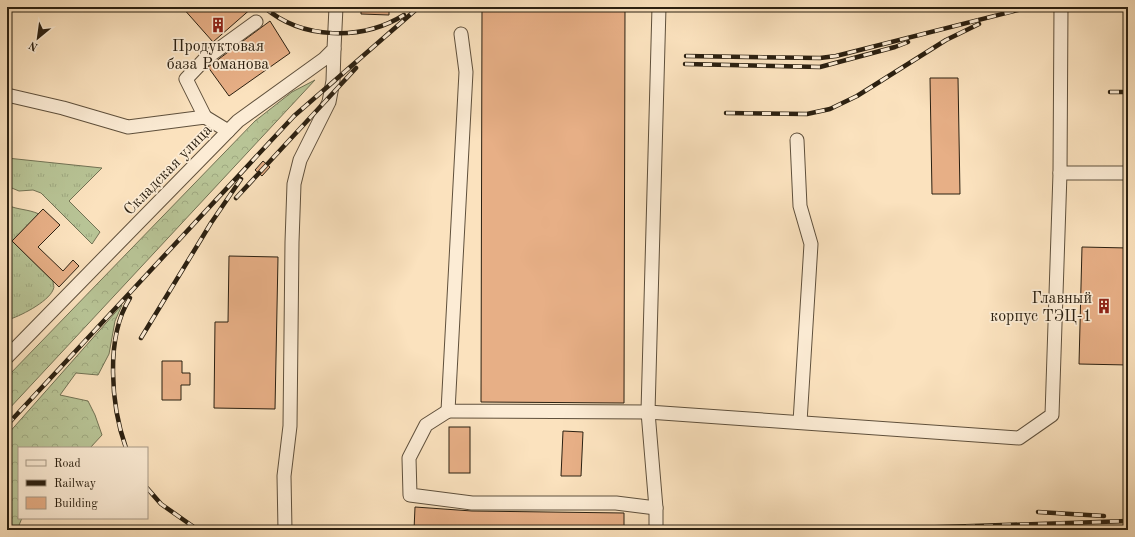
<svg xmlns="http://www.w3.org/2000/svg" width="1135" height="537" font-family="'Old Standard TT',serif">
	<defs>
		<pattern id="grass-tufts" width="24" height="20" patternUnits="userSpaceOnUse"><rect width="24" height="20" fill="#b8c496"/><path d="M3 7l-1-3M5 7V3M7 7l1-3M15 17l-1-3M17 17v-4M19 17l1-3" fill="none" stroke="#9ea880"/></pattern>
		<pattern id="forest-crowns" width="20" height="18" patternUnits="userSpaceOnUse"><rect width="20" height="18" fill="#b8c496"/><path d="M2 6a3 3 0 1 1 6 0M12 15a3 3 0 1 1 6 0" fill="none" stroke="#9ea880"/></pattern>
	</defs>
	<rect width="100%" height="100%" fill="#fbe2be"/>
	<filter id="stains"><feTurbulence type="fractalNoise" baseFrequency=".005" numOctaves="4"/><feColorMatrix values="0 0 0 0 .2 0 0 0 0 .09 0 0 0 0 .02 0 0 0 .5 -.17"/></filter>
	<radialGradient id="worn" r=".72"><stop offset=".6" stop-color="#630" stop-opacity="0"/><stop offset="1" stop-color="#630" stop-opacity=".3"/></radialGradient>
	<!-- grass -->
	<g fill="url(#grass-tufts)" stroke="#727254">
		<polygon points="7,158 102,168 69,201 100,232 92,244 41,193 33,190 19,191 7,186"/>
		<path d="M7,205C18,210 28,209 39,214L12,241L53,281C53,284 55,287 53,290C48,302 19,317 7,320Z"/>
	</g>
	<!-- forest -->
	<g fill="url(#forest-crowns)" stroke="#727254">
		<polygon points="315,80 7,411 7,377 255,121 292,92"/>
		<polygon points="122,305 115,321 109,354 98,375 76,373 60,395 88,401 95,415 102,435 90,448 19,448 19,518 22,518 17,530 7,530 7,435"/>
	</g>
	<!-- building -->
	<g fill="#e7af86" stroke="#2b2011">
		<polygon points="182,7 253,7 213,42"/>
		<polygon points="361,7 389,7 389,15 361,14"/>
		<polygon points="482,7 625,8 624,403 481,402"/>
		<polygon points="270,21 290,53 229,96 208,67"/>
		<polygon points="930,78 958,78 960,194 932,194"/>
		<polygon points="263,161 270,167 262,176 255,170"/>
		<polygon points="43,209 60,225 38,247 63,271 73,260 79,266 59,287 12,241"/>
		<polygon points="1082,247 1128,248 1128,365 1079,364"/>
		<polygon points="229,256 278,257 275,409 214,408 215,322 228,322"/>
		<polygon points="162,361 182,361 182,373 190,373 190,385 181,385 181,400 162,400"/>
		<rect x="449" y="427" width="21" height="46"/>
		<polygon points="563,431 583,432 581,476 561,476"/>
		<polygon points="415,507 472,511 624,513 624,530 414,530"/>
	</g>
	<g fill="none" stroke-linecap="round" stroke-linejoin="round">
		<!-- minor casing -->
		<g stroke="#5f503c" stroke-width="15">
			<g id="minor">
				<polyline points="461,34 466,72 448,411 648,412 1019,438 1052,415 1060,173 1061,7"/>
				<polyline points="7,95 63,108 128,127 205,117 228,131"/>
				<polyline points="205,117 186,79 205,59 256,22"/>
				<polyline points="797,140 800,206 811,244 800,422"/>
				<polyline points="1060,173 1128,173"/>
				<polyline points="7,357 238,121 324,59 334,49 336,7"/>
				<polyline points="448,411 426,425 409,458 410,495 472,503 616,503 656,508"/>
				<polyline points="285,530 284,476 290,426 292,242 294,184 300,160 329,102 333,81 334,49"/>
				<polyline points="656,530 656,508 648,412 659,7"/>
			</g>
		</g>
		<!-- minor -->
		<use href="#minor" stroke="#fcecd5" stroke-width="13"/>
		<!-- rail casing -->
		<g stroke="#2b2011" stroke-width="4.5">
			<g id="rail">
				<path d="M264,7C302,40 362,41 404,15"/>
				<polyline points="686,56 820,58 836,56 1030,7"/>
				<polyline points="685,64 820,67 895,47 908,42"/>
				<polyline points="1110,92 1128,92"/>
				<polyline points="726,113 807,114 830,109 857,96 946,40 979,24"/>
				<polyline points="236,198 356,68"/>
				<polyline points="141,338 211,223 241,179"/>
				<polyline points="7,425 294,116 419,7"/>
				<path d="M126,448C111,406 105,337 130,298"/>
				<polyline points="147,488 161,504 198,530"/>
				<polyline points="1038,512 1104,516"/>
				<polyline points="912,528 1128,521"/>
			</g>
		</g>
		<!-- rail -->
		<use href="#rail" stroke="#fcecd5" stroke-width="3" stroke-dasharray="9" stroke-linecap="butt"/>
	</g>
	<!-- icons -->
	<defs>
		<g id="building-bare" transform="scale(1.2)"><path d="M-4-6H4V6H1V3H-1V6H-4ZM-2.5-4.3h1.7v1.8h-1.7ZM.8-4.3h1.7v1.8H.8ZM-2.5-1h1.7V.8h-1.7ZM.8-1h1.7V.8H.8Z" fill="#8f2418" stroke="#fcecd5" stroke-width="2.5" paint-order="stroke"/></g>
	</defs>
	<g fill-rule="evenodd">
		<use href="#building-bare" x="218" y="25"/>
		<use href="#building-bare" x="1104" y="306"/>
	</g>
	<g text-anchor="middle" stroke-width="3.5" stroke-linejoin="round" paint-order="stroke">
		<!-- poi labels -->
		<g font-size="16" fill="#2b2011" stroke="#fcecd5">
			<text x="218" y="51">Продуктовая<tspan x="218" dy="18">база Романова</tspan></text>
			<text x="1092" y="303" text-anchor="end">Главный<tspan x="1092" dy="18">корпус ТЭЦ-1</tspan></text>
		</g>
		<!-- street labels -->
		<g font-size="16" fill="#2b2011" stroke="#fcecd5">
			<text transform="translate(167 169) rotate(-46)" y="6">Складская улица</text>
		</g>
	</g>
	<!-- margin -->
	<rect width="1135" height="537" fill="none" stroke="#fbe2be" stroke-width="24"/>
	<rect x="8" y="8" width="1119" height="521" fill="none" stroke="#2b2011" stroke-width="2"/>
	<rect x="12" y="12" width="1111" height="513" fill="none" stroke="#2b2011"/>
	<!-- legend -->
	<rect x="18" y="447" width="130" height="72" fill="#fcecd5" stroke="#a89a87"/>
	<rect x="26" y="460" width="20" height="6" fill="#fcecd5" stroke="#a89a87"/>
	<text x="54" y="467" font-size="12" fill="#2b2011">Road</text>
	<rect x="26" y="480" width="20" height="6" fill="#2b2011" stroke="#a89a87"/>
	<text x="54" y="487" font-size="12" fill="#2b2011">Railway</text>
	<rect x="26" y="497" width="20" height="12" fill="#e7af86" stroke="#a89a87"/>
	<text x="54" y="507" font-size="12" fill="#2b2011">Building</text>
	<!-- north arrow -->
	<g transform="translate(38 38) rotate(209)" stroke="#fcecd5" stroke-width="3" paint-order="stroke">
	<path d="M0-3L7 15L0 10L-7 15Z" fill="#2b2011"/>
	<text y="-6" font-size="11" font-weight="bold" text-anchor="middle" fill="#2b2011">N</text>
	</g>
	<rect width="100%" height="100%" filter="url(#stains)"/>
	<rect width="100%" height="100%" fill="url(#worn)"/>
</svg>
